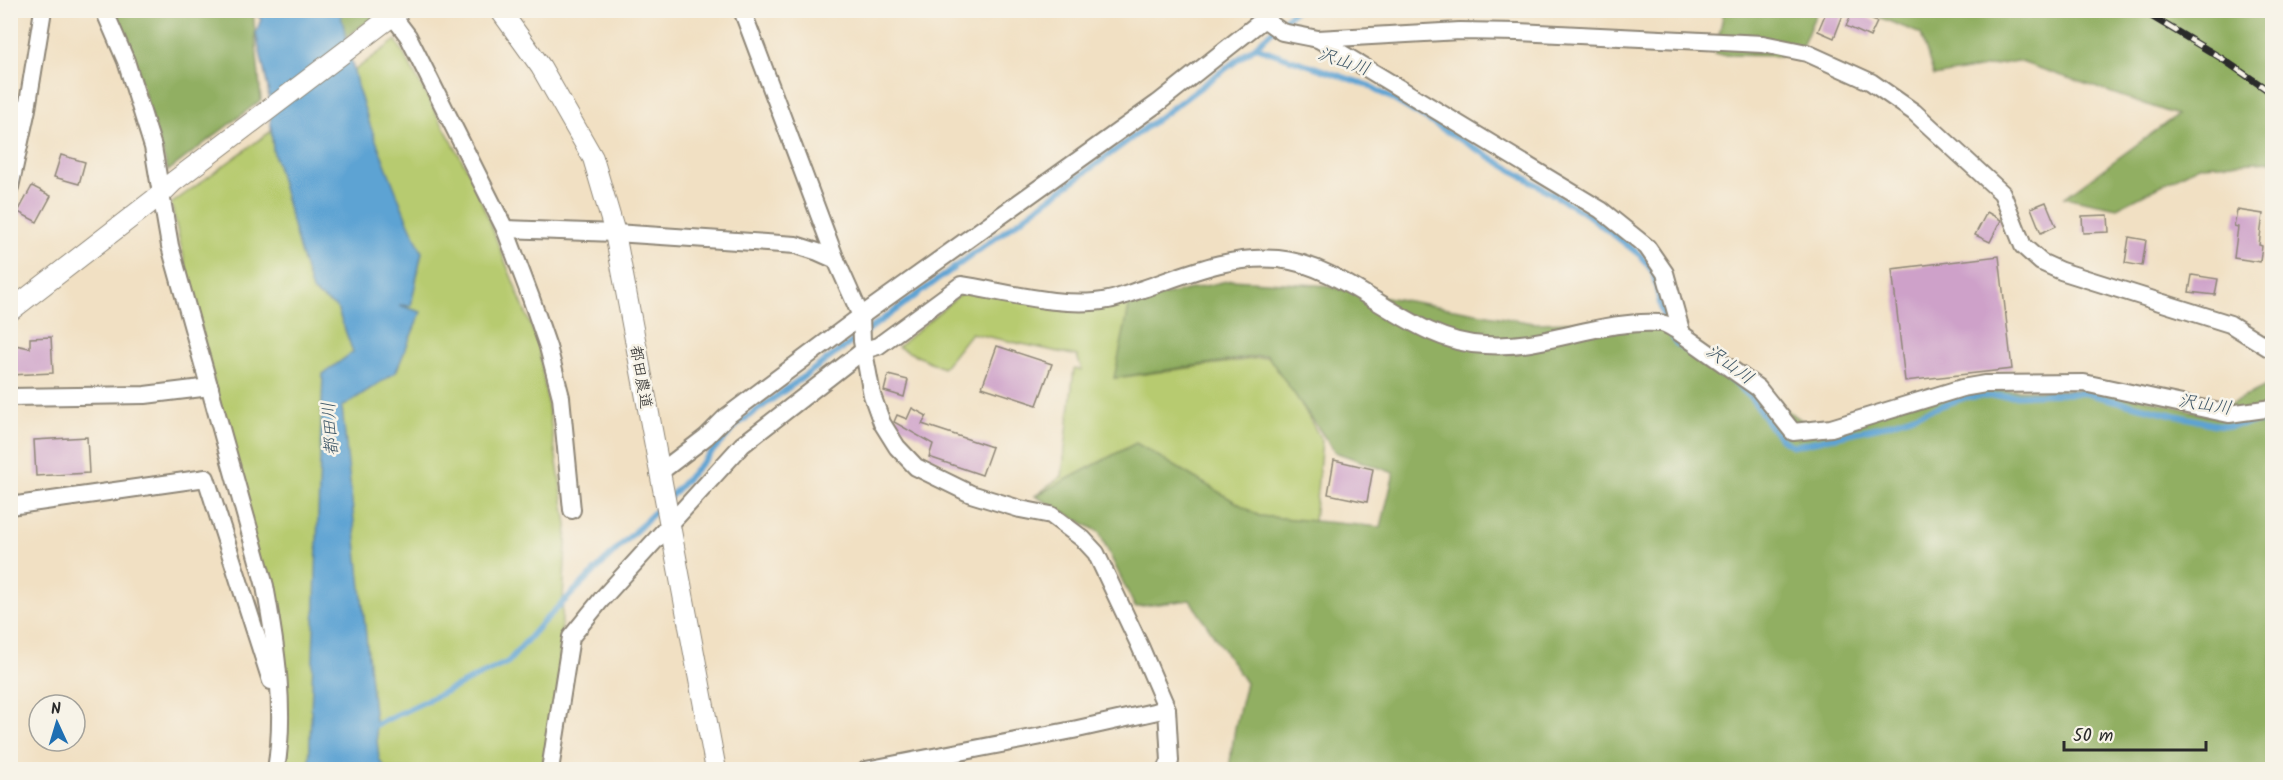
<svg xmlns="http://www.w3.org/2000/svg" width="2283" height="780" font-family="Kalam,'Klee One',sans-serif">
	<rect width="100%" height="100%" fill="#f7f3e8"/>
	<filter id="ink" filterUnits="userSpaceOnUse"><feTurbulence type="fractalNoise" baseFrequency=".0167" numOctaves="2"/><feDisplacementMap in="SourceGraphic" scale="12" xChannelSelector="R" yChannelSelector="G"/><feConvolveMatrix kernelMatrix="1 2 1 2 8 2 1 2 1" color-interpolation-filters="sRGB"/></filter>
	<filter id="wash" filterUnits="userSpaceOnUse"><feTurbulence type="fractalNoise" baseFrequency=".008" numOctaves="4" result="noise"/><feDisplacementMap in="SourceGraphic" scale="24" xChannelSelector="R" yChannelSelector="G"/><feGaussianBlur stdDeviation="1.35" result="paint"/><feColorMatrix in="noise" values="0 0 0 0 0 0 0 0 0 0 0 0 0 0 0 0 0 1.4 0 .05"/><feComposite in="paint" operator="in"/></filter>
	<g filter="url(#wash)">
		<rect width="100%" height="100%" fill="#f1e0c3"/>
		<!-- green -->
		<g fill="#b7cb6f" stroke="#717b4d" stroke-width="1.5">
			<polygon points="396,40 472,178 538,344 567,525 557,709 541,769 271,769 285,677 171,204"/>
			<polygon points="965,290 1091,308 1130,303 1115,378 1274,356 1322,441 1314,521 1259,516 1136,443 1035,496 1062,476 1074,369 1082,370 1077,356 971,333 943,368 898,347"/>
		</g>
		<!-- forest -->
		<g fill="#91af62" stroke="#5e6d46" stroke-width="1.5">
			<polygon points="337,10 383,11 346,37"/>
			<polygon points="112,11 253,11 261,100 168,171 129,43"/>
			<polygon points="1724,11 1817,11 1798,56 1715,55"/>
			<polygon points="1864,11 2272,11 2272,161 2201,165 2117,208 2065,197 2177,115 2018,61 1934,76 1921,34"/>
			<polygon points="1231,280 1318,285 1533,323 1652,320 1812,427 1966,391 2107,389 2208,415 2272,383 2272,769 1229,769 1235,728 1246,683 1190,600 1135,607 1099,532 1035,496 1136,443 1259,516 1381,527 1394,473 1335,452 1267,355 1114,378 1130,303"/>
		</g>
		<!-- water -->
		<polygon fill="#5da3d3" stroke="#44677f" stroke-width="1.5" points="252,11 340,11 358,89 370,125 406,217 422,252 411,306 399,305 421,312 396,372 342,407 379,759 386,769 309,769 323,374 353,352 337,308 312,291 299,248 273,150 268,88 256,33 261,19"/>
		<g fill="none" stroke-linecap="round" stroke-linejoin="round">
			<!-- stream -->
			<g stroke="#5da3d3" stroke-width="6">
				<polyline points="1255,47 1370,86 1588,215 1640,255 1653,272 1662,312 1666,321"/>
				<path d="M1671,333L1676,343C1700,361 1728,374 1748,395C1764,411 1771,438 1794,446L1883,426L1967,397L2084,393L2212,424L2231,426L2272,419"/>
				<polyline points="669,498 738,424 1019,221 1255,47 1295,10"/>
				<polyline points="369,728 508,662 542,623 662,505"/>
			</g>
		</g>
		<g id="blocks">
			<!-- building -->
			<g fill="#cea1c9">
				<polygon points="1827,10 1845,10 1834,38 1818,31"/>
				<polygon points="1853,11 1877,22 1870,37 1846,26"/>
				<polygon points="61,155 85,162 79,184 54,177"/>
				<polygon points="32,186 51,196 37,222 18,212"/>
				<polygon points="2046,202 2056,226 2041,233 2031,208"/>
				<polygon points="2237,210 2263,214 2259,245 2262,246 2260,262 2234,258 2238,227 2234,226"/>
				<polygon points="1987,212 2001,220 1990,242 1975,235"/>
				<polygon points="2108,215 2109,232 2083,233 2082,216"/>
				<polygon points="2129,237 2146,240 2142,266 2125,263"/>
				<polygon points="1999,256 2012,369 1905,381 1892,269"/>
				<polygon points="2192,275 2218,279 2215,295 2189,292"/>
				<polygon points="51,337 53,373 10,375 10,344 30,348 30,338"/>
				<polygon points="997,346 1052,364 1037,405 982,387"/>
				<polygon points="888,375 908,380 904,397 884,391"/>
				<polygon points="912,408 927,416 922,424 992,447 982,475 929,457 933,444 894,422 897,415 907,419"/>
				<polygon points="87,437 89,473 36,476 34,440"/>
				<polygon points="1334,460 1373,469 1367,502 1328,494"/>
			</g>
		</g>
	</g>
	<g filter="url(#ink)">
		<use href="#blocks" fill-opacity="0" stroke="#8e8677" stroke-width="1.5"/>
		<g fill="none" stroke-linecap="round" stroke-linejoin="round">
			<!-- minor casing -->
			<g stroke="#8e8677" stroke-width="20">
				<g id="minor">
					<path d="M104,10L126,61L153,147L170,246L265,586C276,646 286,709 276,770"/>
					<polyline points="742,10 836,260"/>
					<polyline points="392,15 408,36 505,229 531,298 548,347 561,397 572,510"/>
					<polyline points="1318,39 1601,210 1647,247 1665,273 1682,334"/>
					<polyline points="10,187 27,109 43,10"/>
					<polyline points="505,229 615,233 796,245 818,252 836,260 861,316 862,341 872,395 882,423 897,447 916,467 971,494 1020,509 1051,515 1083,539 1096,553 1140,646 1167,709 1170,761 1166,770"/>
					<polyline points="10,397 145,395 210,387"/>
					<polyline points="659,473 706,437 726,417 861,316 1158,103 1264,19 1282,32 1318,39 1460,31 1518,32 1763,44 1807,53 1871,82 1914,112 2002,193 2023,246 2041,262 2061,271 2230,324 2272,350"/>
					<polyline points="10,506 206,478 271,681"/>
					<path d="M550,770L571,637L601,600L742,445L864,350L878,346L961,285C1005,292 1065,309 1108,300C1120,298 1132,292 1143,289C1187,274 1230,255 1278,259C1352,266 1409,343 1485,345C1500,346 1516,345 1530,343C1573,336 1616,320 1660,323C1665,323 1671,327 1676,330L1758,388L1793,432L1831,428L1962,388L1985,384L2084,383L2229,414L2272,408"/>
					<polyline points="866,770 1073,730 1167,709"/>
				</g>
			</g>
			<!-- tertiary casing -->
			<g stroke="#8e8677" stroke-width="22">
				<g id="tertiary">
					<polyline points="500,10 541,67 593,158 615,233 716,770"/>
					<polyline points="10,311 160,195 173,182 400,10"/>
				</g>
			</g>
			<!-- minor -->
			<use href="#minor" stroke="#fff" stroke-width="16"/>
			<!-- tertiary -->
			<use href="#tertiary" stroke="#fff" stroke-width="20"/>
			<!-- rail casing -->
			<g stroke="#2b2b2b" stroke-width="7">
				<polyline id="rail" points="2141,10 2221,58 2272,93"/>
			</g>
			<!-- rail -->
			<use href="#rail" stroke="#f7f3e8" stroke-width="4.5" stroke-dasharray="14" stroke-linecap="butt"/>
		</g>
	</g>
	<g text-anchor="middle" stroke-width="5" stroke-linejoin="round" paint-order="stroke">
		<!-- street labels -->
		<g font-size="16" fill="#2b2b2b" stroke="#f7f3e8">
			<text transform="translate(642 377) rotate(80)" y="6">都田農道</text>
		</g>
		<!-- water labels -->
		<g font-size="18" font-style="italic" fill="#3c5566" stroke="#f7f3e8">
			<text transform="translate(1344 61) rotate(19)" y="6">沢山川</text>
			<text transform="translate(1730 364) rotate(36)" y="6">沢山川</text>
			<text transform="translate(2205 404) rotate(9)" y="6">沢山川</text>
			<text transform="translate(330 429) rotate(-94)" y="6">都田川</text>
		</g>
	</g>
	<!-- margin -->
	<rect width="2283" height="780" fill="none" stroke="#f7f3e8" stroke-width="36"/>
	<!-- north arrow -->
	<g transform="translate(57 723) rotate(356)"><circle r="28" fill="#f7f3e8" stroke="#a5a39c" stroke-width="1.5"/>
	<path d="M0-4.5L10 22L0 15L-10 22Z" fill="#1f6fb2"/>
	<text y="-9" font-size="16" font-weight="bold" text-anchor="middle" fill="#2b2b2b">N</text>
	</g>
	<!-- scale -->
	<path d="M2064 741v9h142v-9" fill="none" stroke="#2b2b2b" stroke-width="3"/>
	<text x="2073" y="741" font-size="18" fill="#2b2b2b" stroke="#f7f3e8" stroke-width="4.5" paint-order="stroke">50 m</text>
</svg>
